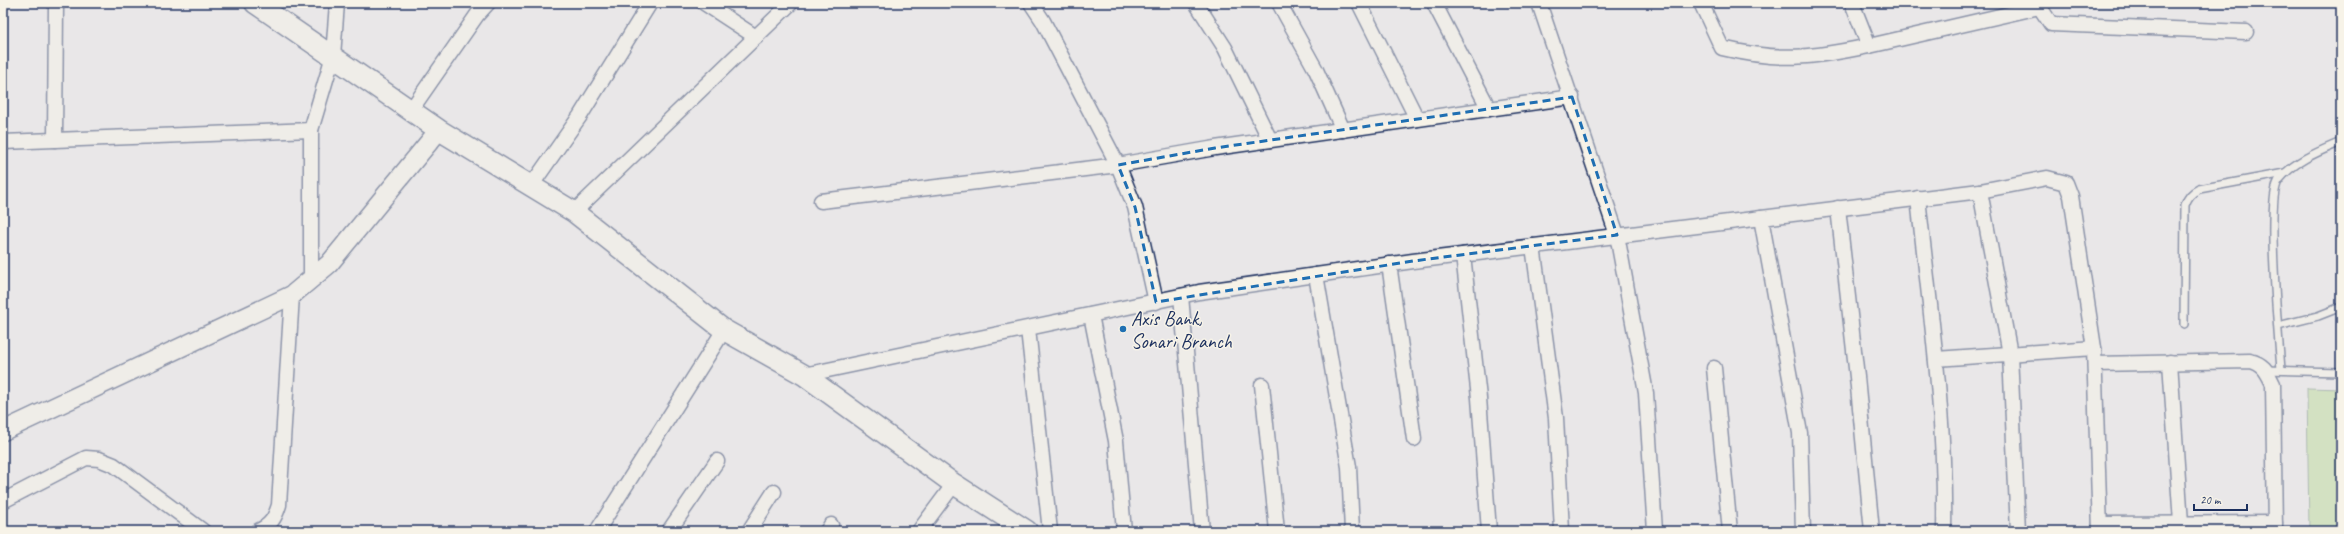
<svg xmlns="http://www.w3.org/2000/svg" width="2344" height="534" font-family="Caveat,sans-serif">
	<rect width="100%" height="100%" fill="#e9e7e8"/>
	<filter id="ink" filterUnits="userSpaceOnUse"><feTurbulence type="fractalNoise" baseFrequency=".025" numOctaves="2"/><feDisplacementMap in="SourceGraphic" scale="8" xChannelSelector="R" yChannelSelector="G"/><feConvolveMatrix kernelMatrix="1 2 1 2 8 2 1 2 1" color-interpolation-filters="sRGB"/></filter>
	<g filter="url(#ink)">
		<!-- green -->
		<polygon fill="#b9da94" stroke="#6a8479" points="2307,388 2341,389 2341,531 2309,531"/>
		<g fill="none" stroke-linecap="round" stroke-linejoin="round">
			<!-- service casing -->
			<g stroke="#1b2f5e" stroke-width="10">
				<g id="service">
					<path d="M2184,324L2185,205C2188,197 2191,193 2199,189L2285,173"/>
					<polyline points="2278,326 2318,316 2341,307"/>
					<polyline points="2266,370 2341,372"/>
					<path d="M2281,370C2279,340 2265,197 2279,180C2294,161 2320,151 2341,142"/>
				</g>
			</g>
			<!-- minor casing -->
			<g stroke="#1b2f5e" stroke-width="17">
				<g id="minor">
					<polyline points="704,3 756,37"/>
					<polyline points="1031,3 1043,21 1118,165 1135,207 1156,302"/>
					<polyline points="1196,3 1225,48 1270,140"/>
					<polyline points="1279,3 1316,70 1343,130"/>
					<polyline points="1359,3 1417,119"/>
					<polyline points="1434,3 1489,109"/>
					<polyline points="1539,3 1617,235 1646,393 1655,531"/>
					<path d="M1701,3L1722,48C1780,62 1812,58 1869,46"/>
					<polyline points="1852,3 1869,46 2039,7"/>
					<polyline points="2037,3 2051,24 2246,32"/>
					<polyline points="411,110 477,15 488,3"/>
					<polyline points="55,140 56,3"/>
					<polyline points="3,142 311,130"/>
					<polyline points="531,186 580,116 650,3"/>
					<polyline points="1980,191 2010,354 2018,531"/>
					<path d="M1918,198C1930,309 1946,420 1944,531"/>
					<polyline points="821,201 1118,165 1215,148 1572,97"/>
					<polyline points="1838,208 1857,377 1872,531"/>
					<polyline points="574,212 791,3"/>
					<polyline points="1761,218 1800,433 1803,531"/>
					<polyline points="1533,246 1556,418 1562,531"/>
					<polyline points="1463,255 1479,398 1489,531"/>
					<polyline points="1389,264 1414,439"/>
					<polyline points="1316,275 1349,467 1352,531"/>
					<polyline points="311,280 311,130 333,56 337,3"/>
					<polyline points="1181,296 1202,531"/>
					<polyline points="1091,315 1116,441 1124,531"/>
					<polyline points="1028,329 1050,531"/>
					<polyline points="1936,359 2094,348"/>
					<polyline points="2170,362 2181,523"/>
					<path d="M2095,364L2250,361C2264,364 2267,372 2273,384L2275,531"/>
					<polyline points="1714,368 1730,531"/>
					<polyline points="804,375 1199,292 1413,261 1980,191 2047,178 2066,183 2071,196 2094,348 2100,531"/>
					<polyline points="1262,385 1277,531"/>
					<polyline points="3,501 86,458 99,459 114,465 203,531"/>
					<polyline points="2100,524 2275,523"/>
					<path d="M258,531C271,525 275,518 279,505L292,295"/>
					<polyline points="597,531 724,330"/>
					<polyline points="669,531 717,461"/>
					<polyline points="749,531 774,492"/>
					<polyline points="827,531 831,525"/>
					<polyline points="919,531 954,484"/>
				</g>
			</g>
			<!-- tertiary casing -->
			<g stroke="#1b2f5e" stroke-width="21">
				<polyline id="tertiary" points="3,431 292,295 329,264 439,130"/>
			</g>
			<!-- secondary casing -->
			<g stroke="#1b2f5e" stroke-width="23">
				<polyline id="secondary" points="255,3 439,130 574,212 724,330 804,375 954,484 1027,531"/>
			</g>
			<!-- service -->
			<use href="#service" stroke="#f7f3e8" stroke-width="7"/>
			<!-- minor -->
			<use href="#minor" stroke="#f7f3e8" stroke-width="14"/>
			<!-- tertiary -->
			<use href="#tertiary" stroke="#f7f3e8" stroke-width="18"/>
			<!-- secondary -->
			<use href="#secondary" stroke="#f7f3e8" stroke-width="20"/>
		</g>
	</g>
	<!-- marked area -->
	<path d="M0 0H2344V534H0ZM1572,97L1617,235L1413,261L1156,302L1135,207L1118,165L1215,148Z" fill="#e9e7e8" fill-opacity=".55" fill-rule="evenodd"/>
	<path fill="none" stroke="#1f6fb2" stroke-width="3" stroke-dasharray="8 5" stroke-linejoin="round" d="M1572,97L1617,235L1413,261L1156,302L1135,207L1118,165L1215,148Z"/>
	<!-- markers -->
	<circle fill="#1f6fb2" stroke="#f7f3e8" stroke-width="1.5" cx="1123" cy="329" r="4"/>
	<g text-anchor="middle" stroke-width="3" stroke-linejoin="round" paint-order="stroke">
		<!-- poi labels -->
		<g font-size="20" fill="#1b2f5e" stroke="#f7f3e8" text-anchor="start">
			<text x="1131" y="325">Axis Bank,<tspan x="1131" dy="23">Sonari Branch</tspan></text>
		</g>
	</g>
	<!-- margin -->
	<rect width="2344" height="534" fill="none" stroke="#f7f3e8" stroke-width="16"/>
	<rect x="8" y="8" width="2328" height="518" fill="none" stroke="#1b2f5e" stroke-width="1.5" filter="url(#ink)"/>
	<!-- scale -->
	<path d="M2194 504v6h53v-6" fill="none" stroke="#1b2f5e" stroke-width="2"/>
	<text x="2200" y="504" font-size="12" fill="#1b2f5e" stroke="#f7f3e8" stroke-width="3" paint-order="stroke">20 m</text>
</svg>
